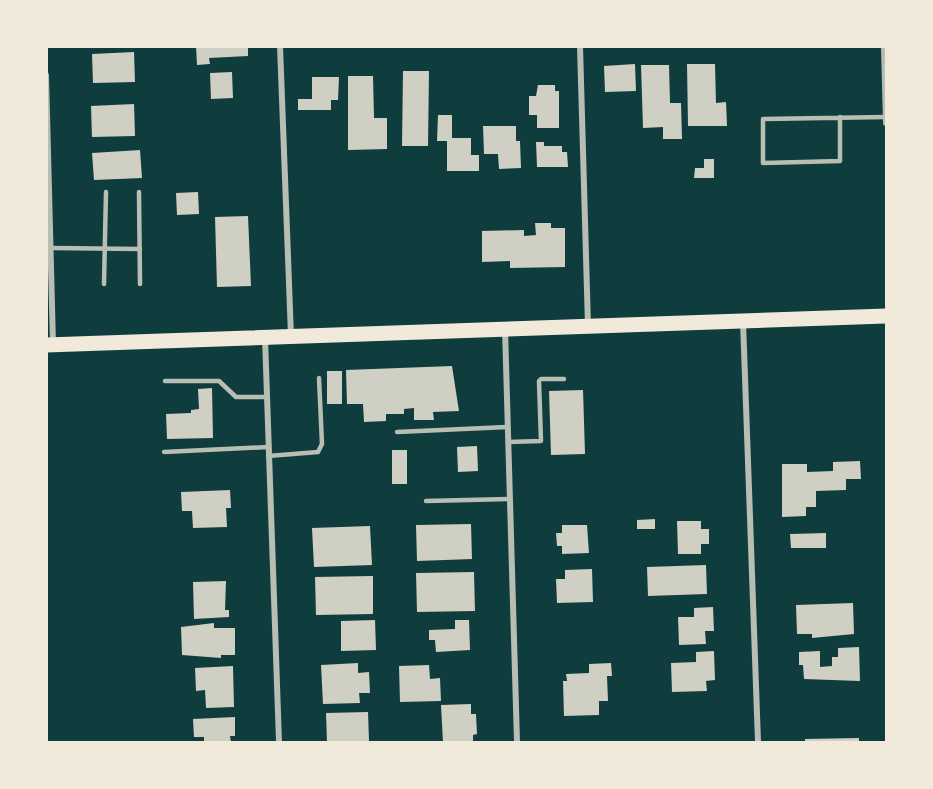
<svg xmlns="http://www.w3.org/2000/svg" width="933" height="789" font-family="Commissioner,sans-serif">
	<rect width="100%" height="100%" fill="#0f3d3e"/>
	<!-- building -->
	<g fill="#cfcfc3">
		<polygon points="196,46 248,46 248,56 209,58 210,64 197,65"/>
		<polygon points="134,52 135,82 93,83 92,54"/>
		<polygon points="635,64 636,91 605,92 604,66"/>
		<polygon points="687,64 715,64 716,103 726,102 727,126 688,126"/>
		<polygon points="641,65 669,65 670,103 681,103 682,139 663,139 663,127 643,128"/>
		<polygon points="403,71 429,71 428,146 402,146"/>
		<polygon points="232,72 233,98 211,99 210,73"/>
		<polygon points="348,76 373,76 374,118 387,118 387,149 348,150"/>
		<polygon points="312,77 339,77 338,100 331,100 331,110 298,110 298,99 312,99"/>
		<polygon points="538,85 555,85 555,91 559,91 559,128 537,128 537,115 529,115 529,96 536,96"/>
		<polygon points="134,104 135,136 92,137 91,106"/>
		<polygon points="438,115 452,115 452,138 471,138 471,155 479,155 479,171 447,171 447,141 437,141"/>
		<polygon points="483,126 516,126 516,141 520,141 521,168 499,169 498,154 484,154"/>
		<polygon points="536,142 544,142 544,146 562,146 562,152 567,152 568,167 537,167"/>
		<polygon points="140,150 142,178 94,180 92,153"/>
		<polygon points="704,159 714,159 714,178 694,178 695,168 704,168"/>
		<polygon points="198,192 199,214 177,215 176,193"/>
		<polygon points="248,216 251,286 217,287 215,217"/>
		<polygon points="535,223 551,223 551,228 565,228 565,267 510,268 510,261 482,262 482,231 524,230 524,236 536,235"/>
		<polygon points="452,366 459,411 433,412 434,420 414,420 414,408 404,409 404,414 386,414 386,421 364,422 363,404 347,404 346,370"/>
		<rect x="327" y="371" width="15" height="33"/>
		<polygon points="212,388 213,438 167,439 166,414 191,413 191,410 199,409 198,389"/>
		<polygon points="583,390 585,454 551,455 549,391"/>
		<polygon points="477,446 478,471 458,472 457,447"/>
		<rect x="392" y="450" width="15" height="34"/>
		<polygon points="860,461 861,479 846,479 846,490 816,491 816,507 806,507 806,516 782,517 782,464 807,464 807,472 833,471 833,462"/>
		<polygon points="230,490 231,508 226,508 227,527 193,528 192,511 182,511 181,492"/>
		<polygon points="655,519 655,529 637,529 637,520"/>
		<polygon points="677,521 701,521 701,529 709,529 709,544 701,544 701,554 678,554"/>
		<polygon points="471,524 472,559 417,561 416,525"/>
		<polygon points="562,525 587,525 589,553 562,554 562,546 557,546 556,533 562,533"/>
		<polygon points="370,526 372,565 314,567 312,528"/>
		<polygon points="826,533 826,548 791,548 790,534"/>
		<polygon points="706,565 707,594 648,596 647,567"/>
		<polygon points="592,569 593,602 557,603 556,579 565,579 565,570"/>
		<polygon points="474,572 475,611 417,612 416,573"/>
		<polygon points="373,576 373,614 316,615 315,577"/>
		<polygon points="226,581 225,610 229,610 229,617 194,619 193,582"/>
		<polygon points="853,603 854,634 812,638 812,634 797,634 796,605"/>
		<polygon points="713,607 714,631 705,631 706,644 679,645 678,617 694,617 694,608"/>
		<polygon points="375,620 376,650 341,651 341,621"/>
		<polygon points="455,620 469,620 470,650 436,652 435,640 429,640 429,630 455,629"/>
		<polygon points="214,623 214,628 235,628 235,655 221,655 221,658 182,655 181,627"/>
		<polygon points="859,647 860,681 804,679 803,665 799,665 799,652 820,651 820,667 832,666 832,657 838,657 838,648"/>
		<polygon points="714,651 715,680 706,681 707,691 672,692 671,663 696,662 696,652"/>
		<polygon points="358,663 358,673 369,672 370,693 359,693 360,703 323,704 321,665"/>
		<polygon points="611,663 612,676 607,676 608,701 599,701 599,715 564,716 563,681 567,681 566,674 589,673 589,664"/>
		<polygon points="429,665 430,679 440,678 441,701 400,702 399,666"/>
		<polygon points="233,666 234,707 206,708 205,690 196,691 195,668"/>
		<polygon points="471,704 471,714 476,714 477,734 473,735 473,742 443,742 441,705"/>
		<polygon points="368,712 369,741 327,742 326,713"/>
		<polygon points="235,717 235,736 230,736 231,742 204,742 204,737 194,737 193,719"/>
		<polygon points="859,738 859,742 805,742 805,739"/>
	</g>
	<g fill="none" stroke-linecap="round" stroke-linejoin="round">
		<!-- service -->
		<g stroke="#b8beb3" stroke-width="4.5">
			<polyline points="840,117 840,161 763,163 763,119 886,117"/>
			<polyline points="139,192 140,284"/>
			<polyline points="52,248 140,249"/>
			<polyline points="104,284 106,192"/>
			<polyline points="165,381 219,381 236,397 266,397"/>
			<polyline points="397,432 507,427"/>
			<polyline points="508,442 541,441 539,381 541,379 564,379"/>
			<polyline points="164,452 268,447"/>
			<polyline points="268,456 318,452 322,444 319,378"/>
			<polyline points="426,501 509,499"/>
		</g>
		<!-- minor -->
		<g stroke="#b8beb3" stroke-width="6">
			<polyline points="280,46 291,336"/>
			<polyline points="580,46 588,326"/>
			<polyline points="884,46 886,123"/>
			<polyline points="46,75 53,344"/>
			<polyline points="743,321 758,742"/>
			<polyline points="505,329 517,742"/>
			<polyline points="265,338 279,742"/>
		</g>
		<!-- primary -->
		<polyline stroke="#f1e9da" stroke-width="15" points="46,345 886,316"/>
	</g>
	<!-- border -->
	<rect width="933" height="789" fill="none" stroke="#f1e9da" stroke-width="96"/>
</svg>
